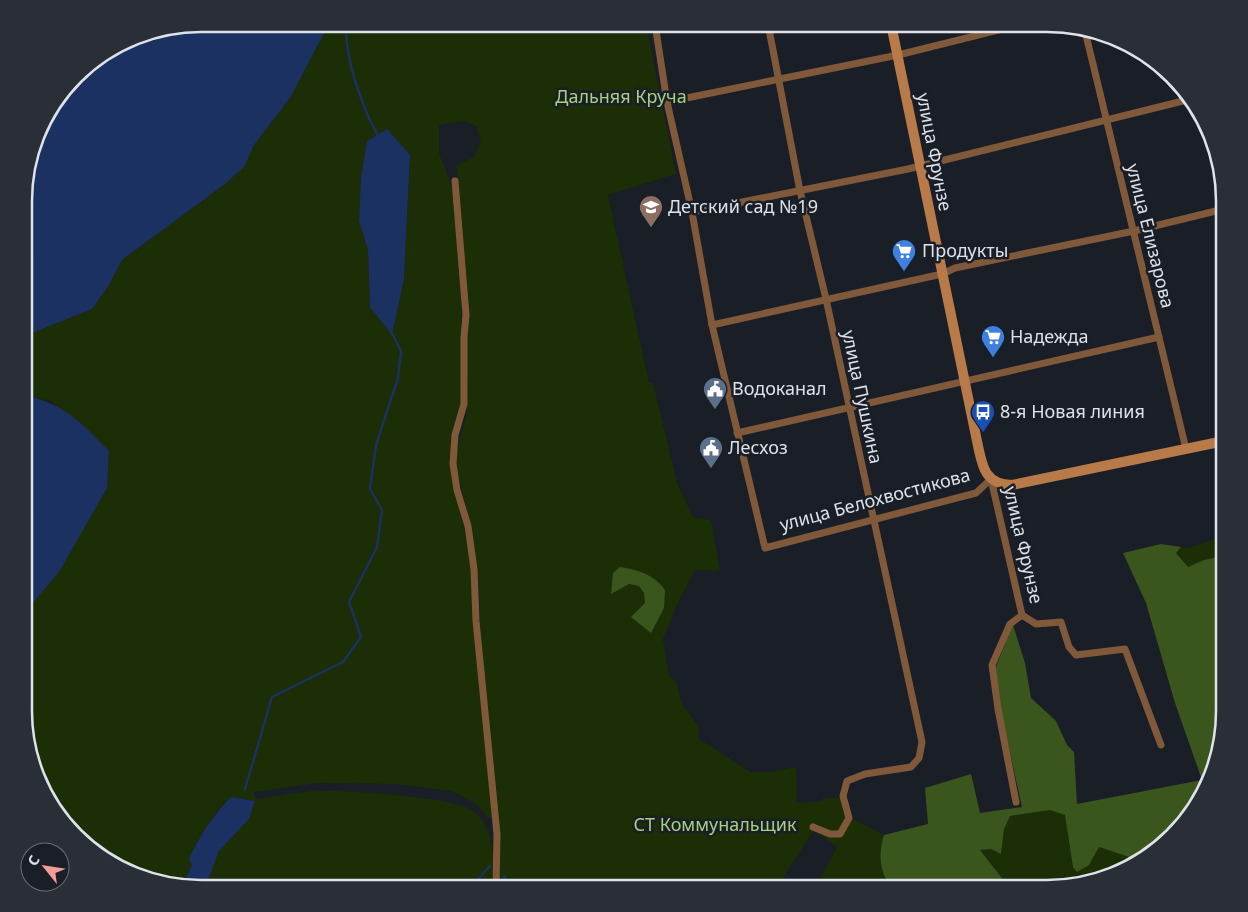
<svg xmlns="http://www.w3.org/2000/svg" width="1248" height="912" font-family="'Noto Sans',sans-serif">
	<rect width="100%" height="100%" fill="#191e27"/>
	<!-- green -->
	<g fill="#1b2e05" fill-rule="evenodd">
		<path d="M329,24H646L676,174L608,195L649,383H653L677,483L693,517L711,520L720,571L695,570L675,609L663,639L669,676L676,681L682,704L699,727L698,738L750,772H770L796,767L797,803L822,801L823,798H847L851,818L884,835C878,854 879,873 892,888H831L833,878L819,888H815L837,847L814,830L783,878L792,888H499L498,826L481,650L479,588L473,534L456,468L457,450L466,416L468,393L459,186L456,166L474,157L481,141L476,126L464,121L439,125V153L451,184L461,263L462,399L453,429L450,459L471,562L492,817L489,819L475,803L452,791L395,784L317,783L254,792L256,799C277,796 299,791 320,791C346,790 453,797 472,810C497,828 493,861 493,888H220L209,878L219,851L249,819L255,801L231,797L216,812L194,847L192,865L182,886L144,879L93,851L47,799L25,733V612L59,572L79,421L50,401L25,395V336L92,309L109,285L122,260L225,184L244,167L254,145L290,98ZM387,130L410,155L404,279L392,335L370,307L368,250L359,221L361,178L367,141Z"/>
		<polygon points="1224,536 1224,556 1204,560 1188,568 1176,552 1181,547 1188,548"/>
		<polygon points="1050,810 1065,814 1073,867 1089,865 1099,847 1129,857 1126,864 1120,866 1120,871 1046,888 1004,888 1005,882 980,850 991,849 1001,854 1004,829 1009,816"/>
	</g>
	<!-- forest -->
	<g fill="#3b561d">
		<path d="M1161,544L1181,547L1176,553L1188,567L1204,560L1224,556V721L1215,768L1187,819L1125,870L1120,871V866L1126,864L1129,857L1099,847L1089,865L1077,872L1073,867L1065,815L1050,810L1010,816L1004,829L1001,854L991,849L980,850L1005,882L1004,888H892C879,873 878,854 884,835L928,824L925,788L971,774L980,813L1022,807L1003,721L995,669L1013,625L1025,663L1031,698L1056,721L1067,745L1074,752L1077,804L1202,780L1175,703L1146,603L1123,553Z"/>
		<path d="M620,567C640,570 654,575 665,590L664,608L651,633L631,617L645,603L644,593L639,586L629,584L611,594L613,573Z"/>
	</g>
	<!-- water -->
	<g fill="#1b3161">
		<polygon points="202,24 329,24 290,98 254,145 244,167 225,184 122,260 109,285 92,309 25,336 25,179 42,123 84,68 134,37"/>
		<polygon points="387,129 410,155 404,279 392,335 370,307 368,250 359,221 361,178 367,141"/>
		<path d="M25,395C66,405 81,422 109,451L107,488L59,572L25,612Z"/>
		<path d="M231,797L255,801L249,819L219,851L209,878L220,888L182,886L192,865L189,859C199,836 213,815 231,797Z"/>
	</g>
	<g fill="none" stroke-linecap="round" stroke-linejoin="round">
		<!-- stream -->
		<g stroke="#1b3161" stroke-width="2.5">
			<path d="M346,24C345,54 357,90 369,118C372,124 375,130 378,136"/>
			<polyline points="245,789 272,697 343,662 361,637 349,602 377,547 382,510 370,489 376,445 398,378 401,351 392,333"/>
			<polyline points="504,876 509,884 516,888"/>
			<polyline points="470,888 490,866"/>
			<polyline points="610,888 613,883 626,888"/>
		</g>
		<!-- minor -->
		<g stroke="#80593b" stroke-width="7">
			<polyline points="655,24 667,102 692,212 712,325 765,548 976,493 991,479"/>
			<polyline points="768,24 800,191 826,299 922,742 919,758 911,767 865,774 847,781 843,796 849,818 840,834 830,834 813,827"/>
			<polyline points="1085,31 1186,449"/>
			<polyline points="667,102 898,55 1023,24"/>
			<polyline points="455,181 466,315 464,337 464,404 455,435 453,464 457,490 468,526 474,569 476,621 497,834 496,888"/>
			<polyline points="692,212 908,169 1187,100"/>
			<polyline points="712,325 942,274 955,268 1134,231 1224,209"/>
			<polyline points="737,433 1159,337"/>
			<polyline points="991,479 1022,615 1036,624 1061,622 1069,647 1076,655 1125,649 1161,745"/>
			<polyline points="1016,802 998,709 992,665 1010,624 1022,615"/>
		</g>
		<!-- secondary -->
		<path stroke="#b87a48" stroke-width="10" d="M891,24L977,441C982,464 983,484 1012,485L1224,441"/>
	</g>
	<!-- icons -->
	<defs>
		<g id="school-pin" transform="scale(1.25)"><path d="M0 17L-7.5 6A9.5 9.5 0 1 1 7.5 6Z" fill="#8d6e63" stroke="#191e27"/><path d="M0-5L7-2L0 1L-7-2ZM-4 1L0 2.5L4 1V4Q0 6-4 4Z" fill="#fff"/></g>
		<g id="supermarket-pin" transform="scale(1.25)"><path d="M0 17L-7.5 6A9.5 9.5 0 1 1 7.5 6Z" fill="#3f7fe0" stroke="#191e27"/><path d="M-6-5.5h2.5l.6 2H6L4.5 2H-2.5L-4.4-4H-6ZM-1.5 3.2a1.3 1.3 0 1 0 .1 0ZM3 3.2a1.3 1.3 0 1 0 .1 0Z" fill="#fff"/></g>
		<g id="civic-pin" transform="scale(1.25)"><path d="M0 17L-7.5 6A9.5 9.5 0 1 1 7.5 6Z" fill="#5c6f8a" stroke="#191e27"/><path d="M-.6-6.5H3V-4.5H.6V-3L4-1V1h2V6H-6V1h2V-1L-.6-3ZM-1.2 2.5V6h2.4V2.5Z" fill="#fff"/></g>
		<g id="bus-pin" transform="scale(1.25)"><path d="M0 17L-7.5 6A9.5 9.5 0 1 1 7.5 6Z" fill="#1a4fb4" stroke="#191e27"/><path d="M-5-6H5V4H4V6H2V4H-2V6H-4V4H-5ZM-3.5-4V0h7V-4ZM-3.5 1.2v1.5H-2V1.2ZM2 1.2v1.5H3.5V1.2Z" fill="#fff"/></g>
	</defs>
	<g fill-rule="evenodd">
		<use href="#school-pin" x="651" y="207"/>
		<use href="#supermarket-pin" x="904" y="251"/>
		<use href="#supermarket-pin" x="993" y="337"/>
		<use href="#civic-pin" x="715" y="389"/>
		<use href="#bus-pin" x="983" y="412"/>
		<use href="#civic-pin" x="711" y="448"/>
	</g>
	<g text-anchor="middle" stroke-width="5" stroke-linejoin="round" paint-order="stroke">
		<!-- park labels -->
		<g font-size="18" fill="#a6d17d" stroke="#191e27">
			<text x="621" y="103">Дальняя Круча</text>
			<text x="715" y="831">СТ Коммунальщик</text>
		</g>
		<!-- street labels -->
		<g font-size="18" fill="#dee2e9" stroke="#191e27">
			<text transform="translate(934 152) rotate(79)" y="6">улица Фрунзе</text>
			<text transform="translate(1150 236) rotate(76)" y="6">улица Елизарова</text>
			<text transform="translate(862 397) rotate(78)" y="6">улица Пушкина</text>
			<text transform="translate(875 500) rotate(-15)" y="6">улица Белохвостикова</text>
			<text transform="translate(1023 545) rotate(77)" y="6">улица Фрунзе</text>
		</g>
		<!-- poi labels -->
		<g font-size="18" fill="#dee2e9" stroke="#191e27" text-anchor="start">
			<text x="668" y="213">Детский сад №19</text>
			<text x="922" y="257">Продукты</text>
			<text x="1010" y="343">Надежда</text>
			<text x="732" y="395">Водоканал</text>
			<text x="1000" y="418">8-я Новая линия</text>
			<text x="728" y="454">Лесхоз</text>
		</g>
	</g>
	<!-- crop -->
	<path d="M0 0H1248V912H0ZM201 32H1047A169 169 0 0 1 1216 201V711A169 169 0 0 1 1047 880H201A169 169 0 0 1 32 711V201A169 169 0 0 1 201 32Z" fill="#292e37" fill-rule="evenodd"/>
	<path fill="none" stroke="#dee2e9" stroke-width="2.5" d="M201 32H1047A169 169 0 0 1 1216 201V711A169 169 0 0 1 1047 880H201A169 169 0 0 1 32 711V201A169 169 0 0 1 201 32Z"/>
	<!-- north arrow -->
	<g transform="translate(45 867) rotate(300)"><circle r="24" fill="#191e27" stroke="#686c75"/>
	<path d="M0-4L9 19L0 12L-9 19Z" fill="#f59b97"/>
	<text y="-8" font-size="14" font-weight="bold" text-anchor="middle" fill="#dee2e9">С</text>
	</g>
</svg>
